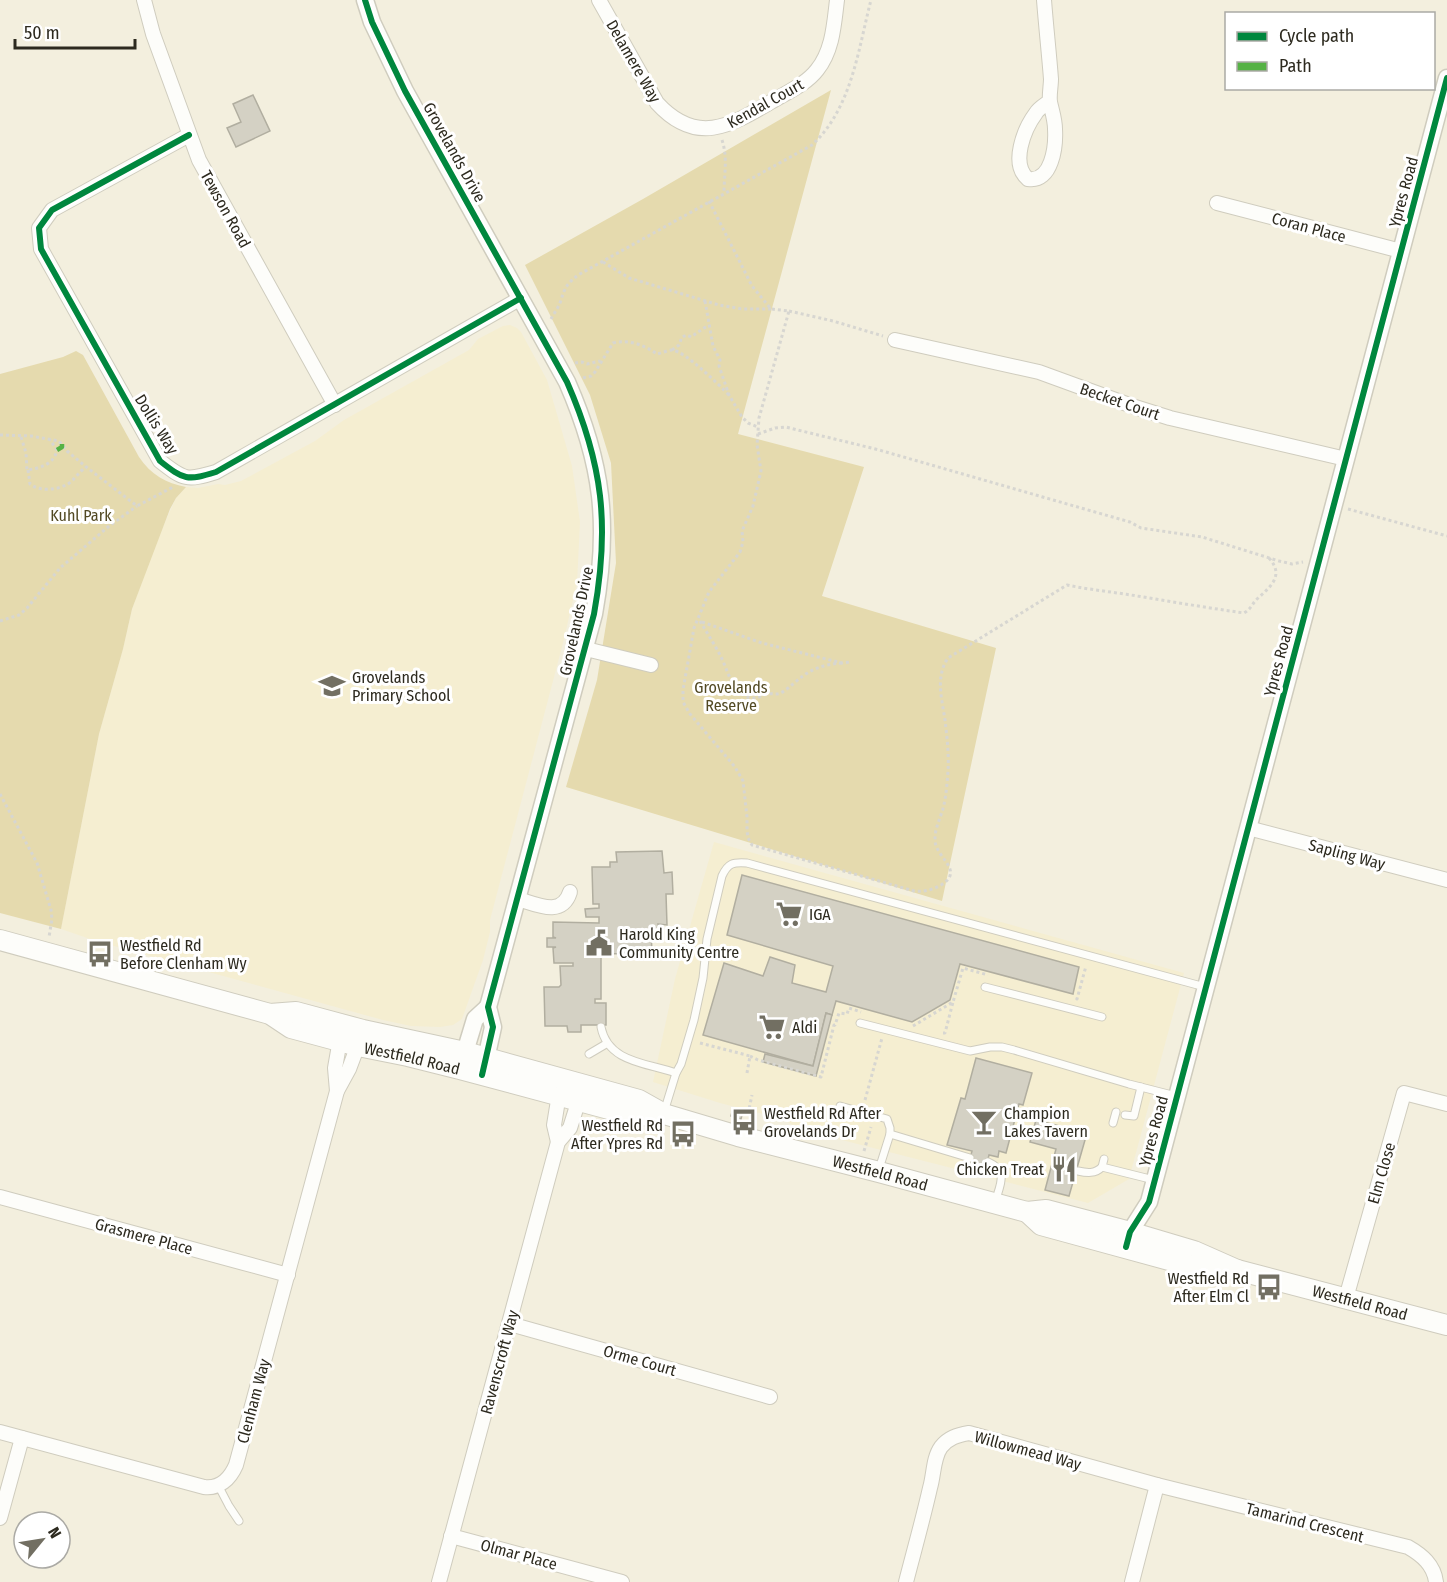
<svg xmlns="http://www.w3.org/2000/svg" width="1447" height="1582" font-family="'Fira Sans Condensed',sans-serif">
	<rect width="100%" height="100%" fill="#f3efde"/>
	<!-- built -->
	<g fill="#f5eed1">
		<polygon points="510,325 517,328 521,332 547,380 572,466 580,522 577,583 563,643 490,920 490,932 483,960 462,1019 453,1025 440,1027 411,1026 383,1020 96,941 61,929 99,734 123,649 132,609 157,540 176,498 186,487 198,488 218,484 225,485 241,481 315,441 344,420 469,350 478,339 503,326"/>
		<polygon points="714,842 1184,973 1129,1179 1088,1203 799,1129 783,1119 720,1103 653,1082 675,979"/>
	</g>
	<!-- green -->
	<g fill="#e5daae">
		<polygon points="831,90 738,434 864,467 822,596 996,648 942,901 566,787 597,680 616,563 611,463 590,395 525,265 643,199"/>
		<path d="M76,351L83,355L139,457C151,475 166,483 186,487L176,498L170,509L132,609L123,649L99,734L61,929L0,913V374L63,357Z"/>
	</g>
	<!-- building -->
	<g fill="#d4d1c4" stroke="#b1aea0" stroke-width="1.5">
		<polygon points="253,95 270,131 236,147 227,128 241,122 233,104"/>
		<polygon points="662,851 664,873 672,872 673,894 666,894 667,925 658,924 659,931 651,931 652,953 601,954 601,999 595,999 595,1003 606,1003 606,1025 581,1025 581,1032 568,1032 567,1026 545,1026 544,987 559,987 561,985 560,966 573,966 573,963 554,963 553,948 556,947 547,947 547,938 556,938 553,937 553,922 599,923 599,917 586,917 585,909 599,908 599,904 593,904 592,867 610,867 610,862 617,862 616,852"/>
		<polygon points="742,875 1079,967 1073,994 960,964 950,1000 912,1022 836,1001 832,1015 826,1013 813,1066 703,1035 724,963 763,976 770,957 795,965 792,983 826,992 833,966 727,935"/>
		<polygon points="826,1013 832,1015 816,1076 763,1062 765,1054 813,1066"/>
		<polygon points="976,1058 1032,1073 1023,1105 1019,1104 1006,1153 999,1151 998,1157 989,1155 985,1171 968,1166 972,1151 947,1145 961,1098 965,1099"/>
		<polygon points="732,1112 742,1115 741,1119 731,1116"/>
		<polygon points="1036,1120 1087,1133 1069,1196 1045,1190 1056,1149 1030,1142"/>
	</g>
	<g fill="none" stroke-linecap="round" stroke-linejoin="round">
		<!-- service casing -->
		<g stroke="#cfccbe" stroke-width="9">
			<g id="service">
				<polyline points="985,987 1102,1017"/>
				<polyline points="860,1023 970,1051 990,1047 1002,1047 1014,1050 1129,1084 1176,1096"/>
				<path d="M601,1027C608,1063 648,1063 676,1073"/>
				<polyline points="589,1054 606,1044"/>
				<polyline points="840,1106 887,1119 890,1128 890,1134 970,1158"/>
				<path d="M664,1112L676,1073L681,1064L694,1020L703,978L707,939L722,876C728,863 733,862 747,863L1205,987"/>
				<polyline points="1125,1115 1134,1116 1141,1087"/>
				<polyline points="1113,1123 1116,1112"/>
				<polyline points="1104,1159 1102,1167 1154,1180"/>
				<path d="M988,1162C1009,1171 1000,1185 995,1202"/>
				<polyline points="879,1169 890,1134"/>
				<path d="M1078,1171C1087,1173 1095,1174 1102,1167"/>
				<polyline points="218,1485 229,1506 239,1521"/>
			</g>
		</g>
		<!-- minor casing -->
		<g stroke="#cfccbe" stroke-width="16">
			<g id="minor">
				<polyline points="144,0 153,34 199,160 335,405"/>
				<path d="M599,0L657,103C698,148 733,124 776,99C790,91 807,83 817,70C833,50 834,24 837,0"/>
				<path d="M1044,0C1046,26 1049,53 1051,79C1051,86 1049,95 1050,102C1052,111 1055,120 1055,129C1056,146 1052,183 1028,179C1010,164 1024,129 1036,113C1039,108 1045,105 1050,101"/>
				<path d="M189,135L52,210L39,228L41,249L160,461C184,480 187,481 216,472L521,298"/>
				<polyline points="1217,203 1401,251"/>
				<polyline points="895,340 1039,372 1135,407 1170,418 1346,459"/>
				<polyline points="586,649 651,665"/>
				<polyline points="1248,828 1447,880"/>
				<path d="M518,899C536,904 562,918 570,892"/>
				<polyline points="337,1091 335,1068 341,1034"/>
				<polyline points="558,1142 554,1125 560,1088"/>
				<polyline points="0,1197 288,1275"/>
				<polyline points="1346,1298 1404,1093 1447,1104"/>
				<polyline points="510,1324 770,1397"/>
				<path d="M0,1432L204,1487C219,1489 230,1479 236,1465L337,1091L349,1069L361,1037"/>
				<path d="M1157,1485L1408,1547C1422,1555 1434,1565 1436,1582"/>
				<polyline points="0,1518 22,1438"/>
				<polyline points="451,1536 622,1582"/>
				<polyline points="439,1582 558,1142 570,1128 581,1093"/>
				<path d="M906,1582C914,1551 923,1519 930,1488C934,1475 933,1458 941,1447C948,1438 957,1435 969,1433L1157,1485L1132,1582"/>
			</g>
		</g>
		<!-- tertiary casing -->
		<g stroke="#cfccbe" stroke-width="19">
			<g id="tertiary">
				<path d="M365,0L372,22L405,91L567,382C603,464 610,526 594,614L488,1007L493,1027L484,1068"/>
				<polyline points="462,1062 475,1019 488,1007"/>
				<polyline points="1127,1242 1130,1232 1149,1202 1447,78"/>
			</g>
		</g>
		<!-- secondary casing -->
		<g stroke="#cfccbe" stroke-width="22">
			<g id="secondary">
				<path id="s1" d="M0,940L270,1014L291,1028L358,1046L408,1056L460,1069L635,1116L664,1114"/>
				<path id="s2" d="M270,1014L296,1012L363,1030L465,1052L639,1100L664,1114L738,1136L879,1172L1027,1212L1046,1210L1130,1232L1194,1251L1237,1270"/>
				<path id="s3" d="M1027,1212L1041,1225L1191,1266L1237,1270L1447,1325"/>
			</g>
		</g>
		<!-- path -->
		<g stroke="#d7d6d1" stroke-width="3" stroke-dasharray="3 3" stroke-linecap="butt">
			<path d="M722,140C728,158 724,175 724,193"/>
			<path d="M709,201L752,286L771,309L789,311L759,418L757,445L761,471L753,506L742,531L743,542L740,552L709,592L694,628L683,690V702L690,714L735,767L743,781L747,817V831L748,838L752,845L914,891C924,892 932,890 941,885C966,870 934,857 935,839C935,829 939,821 942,812C946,799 947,785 948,771C949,754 947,737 945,720C942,699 935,677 948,658L1067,585C1091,590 1114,592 1137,596C1173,602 1209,608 1244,613C1251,609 1252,604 1257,599C1270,587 1285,576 1269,558"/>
			<polyline points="603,262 629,278 719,305 742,309 771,309"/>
			<polyline points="705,301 713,346 720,360 719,366 729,395 742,417 748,423 758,427"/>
			<polyline points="789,311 833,321 883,336"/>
			<path d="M551,319C554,313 559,307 561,300C565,287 567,284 578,275L812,145C852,108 858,50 871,0"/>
			<polyline points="672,350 679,345 682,337 687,335 691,337 704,328 709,326"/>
			<polyline points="575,363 582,362 587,364 600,361"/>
			<path d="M583,378L591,376L595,372L613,343C629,339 644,345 657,354C662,353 668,350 672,350C685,351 719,385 729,395"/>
			<path d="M758,434L775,428L786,427C817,435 848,442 879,450C963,474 1046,498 1130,522L1141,528L1202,537L1279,561L1292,564L1303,562"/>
			<polyline points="0,435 31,436 59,441 67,451 85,466 137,506 173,487"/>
			<path d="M21,437L26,453L27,470C41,468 54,464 57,450L50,440"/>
			<path d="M28,470L30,484C40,492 57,490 68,484C75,479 79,472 86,467"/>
			<polyline points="1348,509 1447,536"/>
			<polyline points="0,621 19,615 27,608 60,568 108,527 137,506"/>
			<path d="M700,621C707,633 715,645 721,657C728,671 731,688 745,696C754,701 760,696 767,694C772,693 776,695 781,693C789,688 796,681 803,676C815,667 828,664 842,663"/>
			<polyline points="702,622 762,643 842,663 850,662"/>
			<polyline points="0,794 37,863 51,910 52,919 49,937"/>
			<polyline points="1076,998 1077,999 1086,966"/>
			<polyline points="913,1026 953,1002 963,968 988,975"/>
			<polyline points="943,1033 945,1033 953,1002"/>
			<polyline points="700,1043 750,1056 747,1073"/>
			<polyline points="750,1056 758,1060 821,1077 834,1025 835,1025 839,1013 847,1014 849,1008 861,1012"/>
			<polyline points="865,1100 882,1038"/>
			<polyline points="748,1114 752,1095"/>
			<polyline points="864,1151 871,1127"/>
		</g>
		<!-- service -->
		<use href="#service" stroke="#fdfdfa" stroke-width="7"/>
		<!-- minor -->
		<use href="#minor" stroke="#fdfdfa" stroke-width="14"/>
		<!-- tertiary -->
		<use href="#tertiary" stroke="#fdfdfa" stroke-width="16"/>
		<!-- secondary -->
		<use href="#secondary" stroke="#fdfdfa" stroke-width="20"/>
		<!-- quiet -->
		<polyline stroke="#56b245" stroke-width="4.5" stroke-dasharray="9 4.5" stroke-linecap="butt" points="57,450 62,447 62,444"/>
		<!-- cycleway casing -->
		<g stroke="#fff" stroke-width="10">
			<g id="cycleway">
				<path d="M365,0L372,22L405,91L567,382C603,464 610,526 594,614L488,1007L493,1027L482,1075"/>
				<path d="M189,135L52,210L39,228L41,249L160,461C184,480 187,481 216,472L521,298"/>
				<polyline points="1126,1247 1130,1232 1149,1202 1447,78"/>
			</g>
		</g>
		<!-- cycleway -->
		<use href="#cycleway" stroke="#00873e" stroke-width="6"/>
	</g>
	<!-- icons -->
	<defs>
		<g id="school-bare" transform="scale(2.07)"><path d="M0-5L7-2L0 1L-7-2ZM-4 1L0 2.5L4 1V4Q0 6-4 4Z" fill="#726f62" stroke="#fff" stroke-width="2.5" paint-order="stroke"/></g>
		<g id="supermarket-bare" transform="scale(2.07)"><path d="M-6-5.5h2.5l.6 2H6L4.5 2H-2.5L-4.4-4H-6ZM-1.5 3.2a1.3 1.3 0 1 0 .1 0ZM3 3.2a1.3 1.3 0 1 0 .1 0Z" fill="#726f62" stroke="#fff" stroke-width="2.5" paint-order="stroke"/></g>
		<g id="civic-bare" transform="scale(2.07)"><path d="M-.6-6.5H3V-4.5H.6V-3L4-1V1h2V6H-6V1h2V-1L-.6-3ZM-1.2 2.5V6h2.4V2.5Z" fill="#726f62" stroke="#fff" stroke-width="2.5" paint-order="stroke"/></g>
		<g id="bus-bare" transform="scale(2.07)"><path d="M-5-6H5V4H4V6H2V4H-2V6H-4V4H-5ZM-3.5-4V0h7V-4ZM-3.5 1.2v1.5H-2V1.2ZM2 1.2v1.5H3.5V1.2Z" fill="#726f62" stroke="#fff" stroke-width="2.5" paint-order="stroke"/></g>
		<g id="bar-bare" transform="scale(2.07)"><path d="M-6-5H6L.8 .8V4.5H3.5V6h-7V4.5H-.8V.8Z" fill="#726f62" stroke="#fff" stroke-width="2.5" paint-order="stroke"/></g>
		<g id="restaurant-bare" transform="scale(2.07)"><path d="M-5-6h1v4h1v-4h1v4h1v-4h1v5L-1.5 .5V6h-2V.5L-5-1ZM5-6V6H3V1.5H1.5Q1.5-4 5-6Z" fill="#726f62" stroke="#fff" stroke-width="2.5" paint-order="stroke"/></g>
	</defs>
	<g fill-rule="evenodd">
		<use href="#school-bare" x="332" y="686"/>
		<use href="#supermarket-bare" x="789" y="914"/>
		<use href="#civic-bare" x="599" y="943"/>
		<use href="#bus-bare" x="100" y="954"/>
		<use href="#supermarket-bare" x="772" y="1027"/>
		<use href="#bus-bare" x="744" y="1122"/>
		<use href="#bar-bare" x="984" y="1122"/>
		<use href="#bus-bare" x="683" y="1134"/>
		<use href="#restaurant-bare" x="1064" y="1169"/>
		<use href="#bus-bare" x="1269" y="1287"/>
	</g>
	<g text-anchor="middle" stroke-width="6" stroke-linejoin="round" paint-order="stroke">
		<!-- street labels -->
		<g font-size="16" fill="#2d2a1f" stroke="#fff">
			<text transform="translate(634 61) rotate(60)" y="6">Delamere Way</text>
			<text transform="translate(765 103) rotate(-29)" y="6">Kendal Court</text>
			<text transform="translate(455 152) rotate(61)" y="6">Grovelands Drive</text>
			<text transform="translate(1403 192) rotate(-75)" y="6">Ypres Road</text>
			<text transform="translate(226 209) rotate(61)" y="6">Tewson Road</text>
			<text transform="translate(1309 227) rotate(15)" y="6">Coran Place</text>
			<text transform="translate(1120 401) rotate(19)" y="6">Becket Court</text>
			<text transform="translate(157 424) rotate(58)" y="6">Dollis Way</text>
			<text transform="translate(576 621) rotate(-78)" y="6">Grovelands Drive</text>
			<text transform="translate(1278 661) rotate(-75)" y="6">Ypres Road</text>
			<text transform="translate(1347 854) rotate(15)" y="6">Sapling Way</text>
			<text dy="6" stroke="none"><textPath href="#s1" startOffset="430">Westfield Road</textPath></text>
			<text transform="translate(1153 1131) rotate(-75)" y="6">Ypres Road</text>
			<text dy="6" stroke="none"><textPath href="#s2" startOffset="633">Westfield Road</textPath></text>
			<text transform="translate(1381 1173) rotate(-74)" y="6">Elm Close</text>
			<text transform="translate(144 1236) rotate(15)" y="6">Grasmere Place</text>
			<text dy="6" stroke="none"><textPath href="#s3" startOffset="348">Westfield Road</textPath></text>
			<text transform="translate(640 1360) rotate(16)" y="6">Orme Court</text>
			<text transform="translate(499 1362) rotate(-75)" y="6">Ravenscroft Way</text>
			<text transform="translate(253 1401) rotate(-75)" y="6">Clenham Way</text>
			<text transform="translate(1028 1450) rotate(15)" y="6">Willowmead Way</text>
			<text transform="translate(1305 1522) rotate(14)" y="6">Tamarind Crescent</text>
			<text transform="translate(519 1554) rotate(15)" y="6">Olmar Place</text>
		</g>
		<!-- park labels -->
		<g font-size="16" fill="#524923" stroke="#fff">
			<text x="81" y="521">Kuhl Park</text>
			<text x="731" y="693">Grovelands<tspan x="731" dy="18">Reserve</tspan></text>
		</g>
		<!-- poi labels -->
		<g font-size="16" fill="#2d2a1f" stroke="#fff" text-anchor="start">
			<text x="352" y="683">Grovelands<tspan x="352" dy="18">Primary School</tspan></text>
			<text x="809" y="920">IGA</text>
			<text x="619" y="940">Harold King<tspan x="619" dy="18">Community Centre</tspan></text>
			<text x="120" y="951">Westfield Rd<tspan x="120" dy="18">Before Clenham Wy</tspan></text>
			<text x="792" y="1033">Aldi</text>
			<text x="764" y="1119">Westfield Rd After<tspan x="764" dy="18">Grovelands Dr</tspan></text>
			<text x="1004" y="1119">Champion<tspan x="1004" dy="18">Lakes Tavern</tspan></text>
			<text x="663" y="1131" text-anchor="end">Westfield Rd<tspan x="663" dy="18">After Ypres Rd</tspan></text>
			<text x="1044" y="1175" text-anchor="end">Chicken Treat</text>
			<text x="1249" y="1284" text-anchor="end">Westfield Rd<tspan x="1249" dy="18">After Elm Cl</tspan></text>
		</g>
	</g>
	<!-- legend -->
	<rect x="1225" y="12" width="210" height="78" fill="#ffffff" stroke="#abaaa5" stroke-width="1.5"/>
	<rect x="1237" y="32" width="30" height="9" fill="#00873e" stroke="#abaaa5" stroke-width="1.5"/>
	<text x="1279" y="42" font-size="18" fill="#2d2a1f">Cycle path</text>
	<rect x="1237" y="62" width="30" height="9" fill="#56b245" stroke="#abaaa5" stroke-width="1.5"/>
	<text x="1279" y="72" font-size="18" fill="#2d2a1f">Path</text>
	<!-- north arrow -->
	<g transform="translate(42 1540) rotate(60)"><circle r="28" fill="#ffffff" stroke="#abaaa5" stroke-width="1.5"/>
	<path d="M0-4.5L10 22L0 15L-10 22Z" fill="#726f62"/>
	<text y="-9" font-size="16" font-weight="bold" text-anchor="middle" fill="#2d2a1f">N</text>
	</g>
	<!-- scale -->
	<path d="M15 39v9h120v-9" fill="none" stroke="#2d2a1f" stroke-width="3"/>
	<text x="24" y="39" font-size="18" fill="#2d2a1f" stroke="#ffffff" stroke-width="4.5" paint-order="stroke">50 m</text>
</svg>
